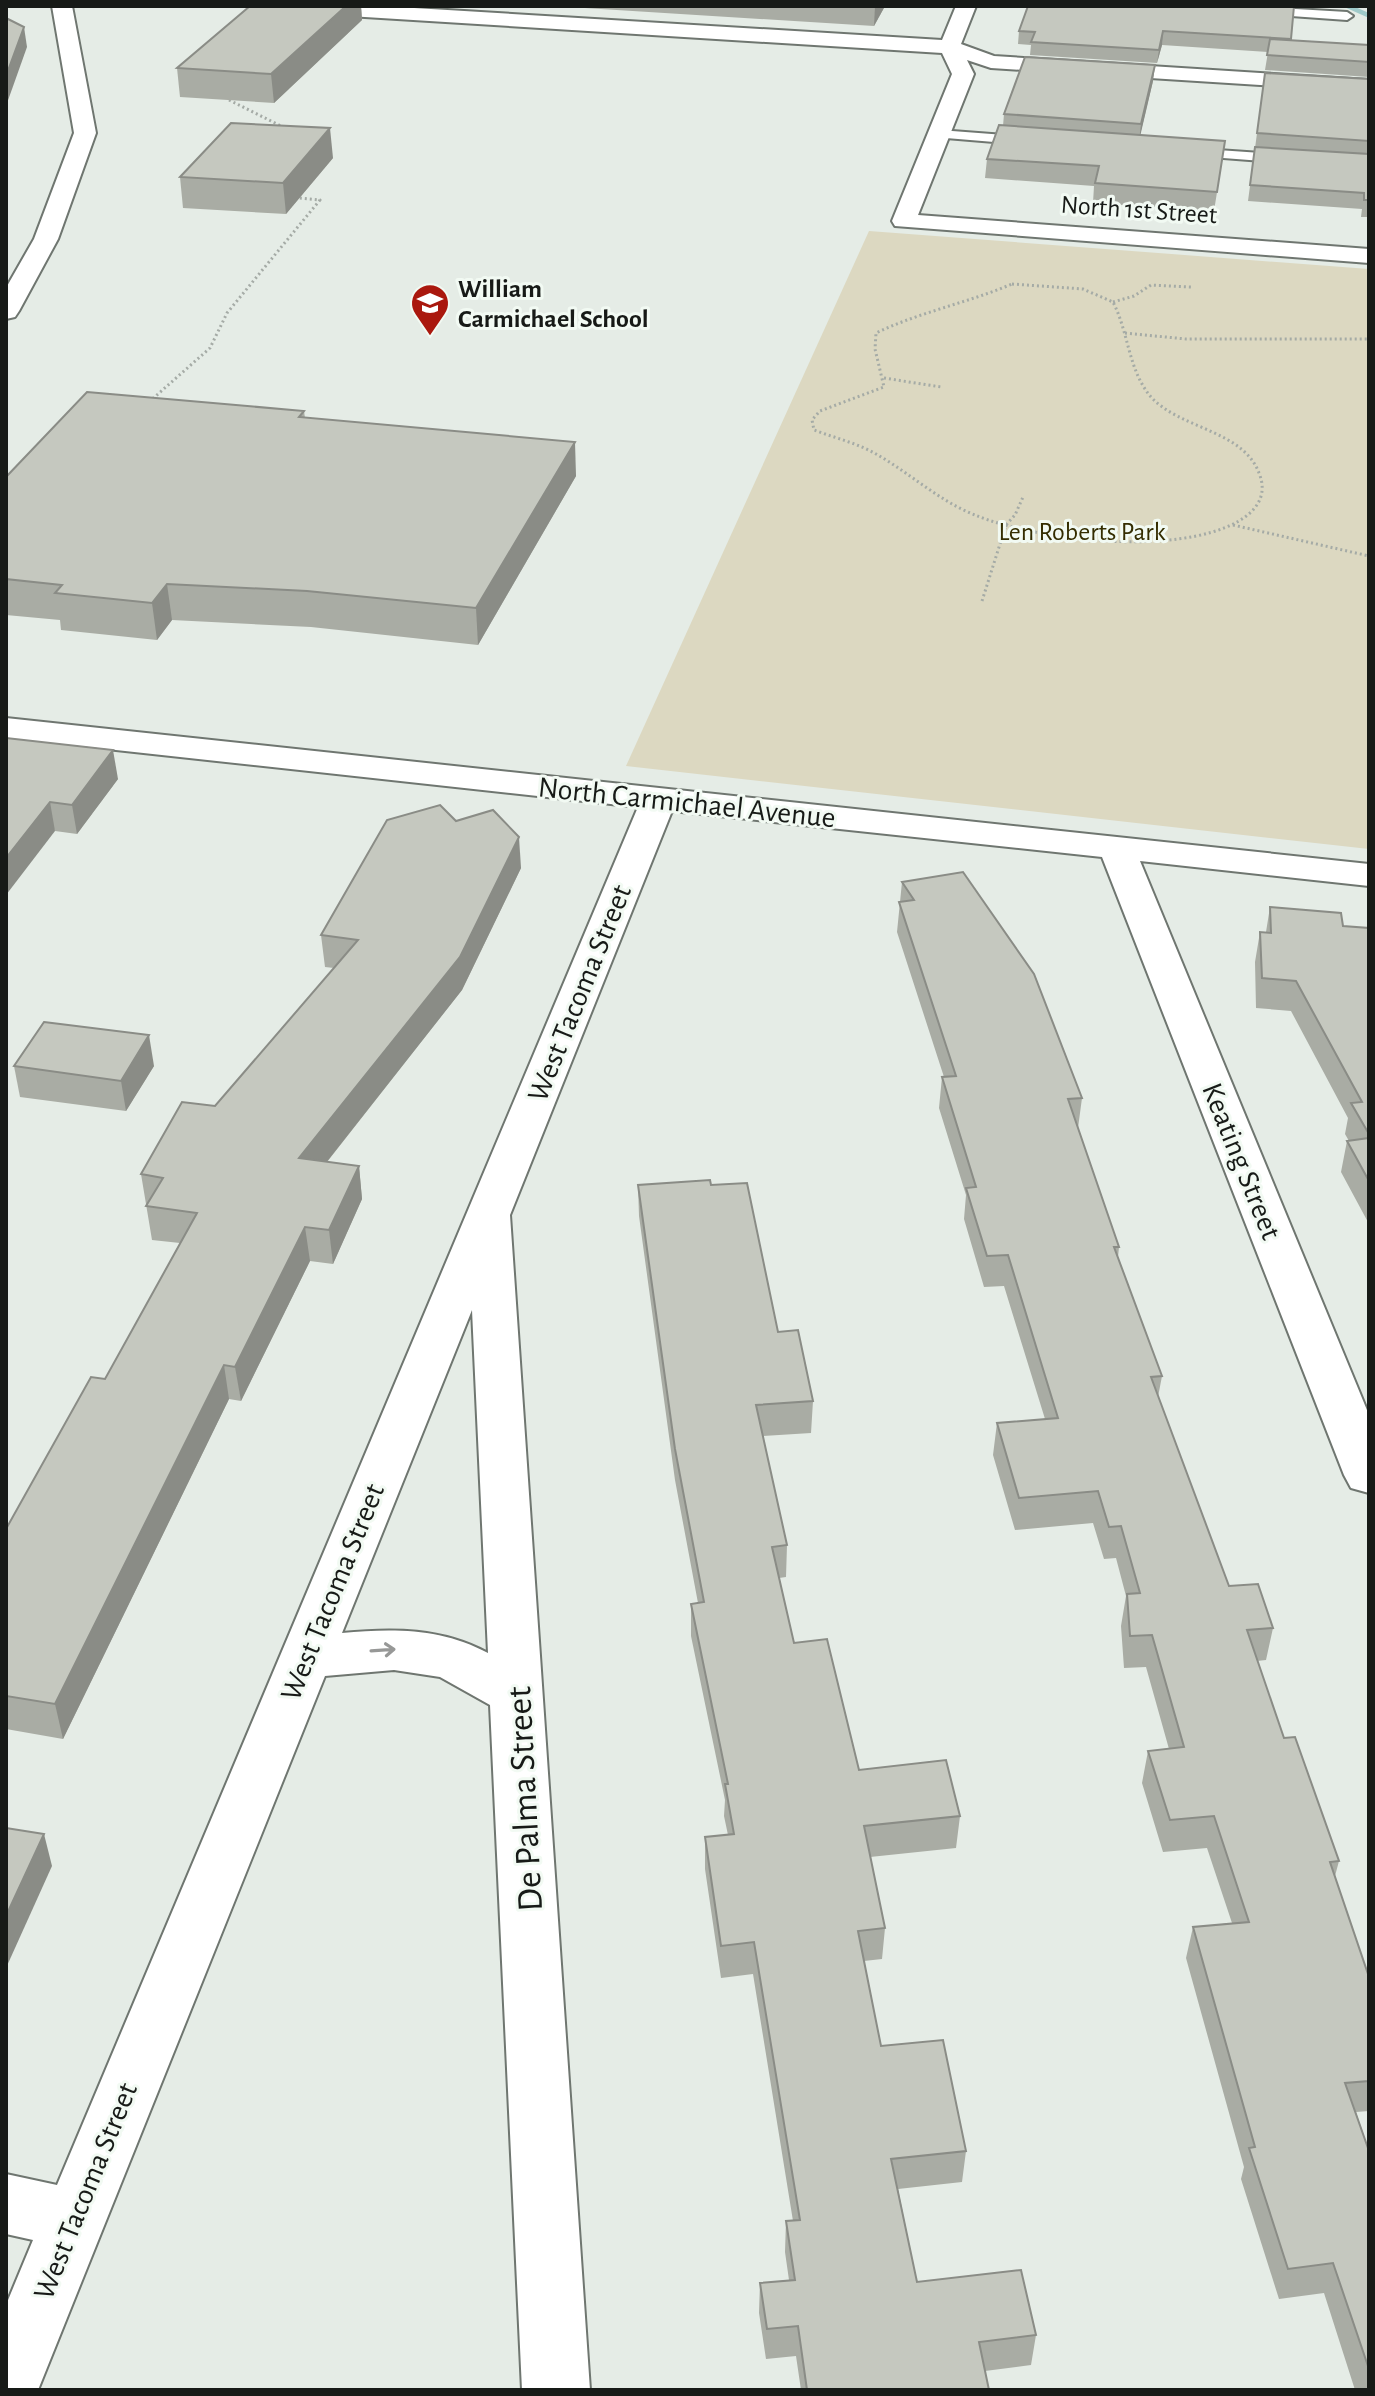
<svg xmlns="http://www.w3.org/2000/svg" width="1375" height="2396" font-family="'Alegreya Sans',sans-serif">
	<rect width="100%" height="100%" fill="#e5ece6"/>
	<!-- green -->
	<polygon fill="#dcd8c1" points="869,231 1369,269 1369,849 626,766"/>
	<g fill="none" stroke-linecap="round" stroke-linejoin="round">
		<!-- stream -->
		<polygon fill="#9fcac9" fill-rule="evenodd" points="1342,6 1353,6 1369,13 1369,18"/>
		<!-- service casing -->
		<g stroke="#6f7670" stroke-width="4">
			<g id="service">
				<polygon points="1184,6 1245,6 1347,12 1353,16 1347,20 1190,9"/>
				<polygon points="939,130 1030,137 1037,141 1030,145 934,137 934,131"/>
				<polygon points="1189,148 1290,155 1297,159 1290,163 1184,155 1182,152"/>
			</g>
		</g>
		<!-- minor casing -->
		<g stroke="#6f7670" stroke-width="4">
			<g id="minor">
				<polygon points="52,6 72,6 96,133 58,239 19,311 15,317 6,319 6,288 34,239 74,133"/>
				<polygon points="274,6 381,6 942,40 956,6 976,6 961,44 994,56 1369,80 1369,92 991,68 967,60 974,74 918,215 1369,249 1369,263 895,226 892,221 952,74 942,53 284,12"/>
				<path d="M6,718L1369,864V886L1140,861L1369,1415V1493L1351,1488L1344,1475L1102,857L672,811L510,1215L590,2390H522L490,1705L440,1677L394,1670L325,1676L38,2390H6V2305L33,2240L6,2234V2174L57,2185L638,807L6,738ZM472,1310L488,1653C442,1628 393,1628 342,1633Z"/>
			</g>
		</g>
		<!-- path -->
		<g stroke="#a5aba6" stroke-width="3" stroke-dasharray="2 3" stroke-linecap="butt">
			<polyline points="229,100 285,128"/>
			<path d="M1012,284L1083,289L1113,302C1129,333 1128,370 1151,397C1180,429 1243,430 1259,473C1268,495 1257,511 1237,522C1175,556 1038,541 975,515C939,501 910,473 876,454C857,443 835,438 814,430L812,420L820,411L884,387L875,349L876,333C920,312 967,303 1012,284Z"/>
			<polyline points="1113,302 1134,296 1151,285 1191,287"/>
			<polyline points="1125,333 1186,339 1369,339"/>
			<polyline points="884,378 941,387"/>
			<polyline points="149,402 210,348 227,313 320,200 299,198"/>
			<polyline points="1233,525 1369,556"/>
			<polyline points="982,601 1006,525 1015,515 1023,497"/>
		</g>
		<!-- service -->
		<use href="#service" fill="#fff" fill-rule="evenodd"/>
		<!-- minor -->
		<use href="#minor" fill="#fff" fill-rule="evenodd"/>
	</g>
	<!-- wall -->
	<g fill="#a9aca4">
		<polygon points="250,6 361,6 362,20 274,103 180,97 177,68"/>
		<polygon points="553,6 885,6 874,26"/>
		<polygon points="1294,6 1290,40 1369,45 1369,77 1265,70 1268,52 1162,45 1157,63 1030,55 1031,45 1018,44 1019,31"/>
		<polygon points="1265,73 1369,79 1369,217 1361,217 1362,209 1248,201"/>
		<polygon points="1153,81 1140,135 1222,161 1214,211 1093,203 1094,186 985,178 987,159 1003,126 1004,114"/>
		<polygon points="333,158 286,214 183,208 180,177"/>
		<polygon points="304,411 305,418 576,476 478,645 311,627 172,620 157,640 61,630 60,620 6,615 6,477"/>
		<polygon points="6,738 118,779 77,834 55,831"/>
		<polygon points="456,821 521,868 462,990 327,1162 359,1166 362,1199 333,1264 310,1261 241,1401 229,1399 63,1739 6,1729 6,1529 105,1379 180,1243 152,1240 141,1174 215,1106 334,968 325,967 321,935"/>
		<polygon points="902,882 1082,1098 1078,1128 1119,1247 1118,1257 1162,1376 1158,1397 1229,1586 1273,1628 1266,1660 1257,1661 1284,1738 1339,1861 1335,1876 1369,1977 1369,2111 1356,2112 1369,2151 1369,2390 1355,2390 1324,2293 1279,2299 1241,2179 1244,2167 1186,1958 1193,1927 1232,1923 1207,1848 1163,1852 1142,1783 1148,1751 1169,1749 1146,1667 1124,1668 1121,1626 1126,1596 1116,1558 1104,1559 1093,1523 1015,1530 993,1455 997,1423 1045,1419 1004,1286 984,1287 964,1219 966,1195 939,1108 942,1077 944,1077 897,932"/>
		<polygon points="1270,907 1343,926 1369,928 1369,1224 1341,1172 1347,1141 1349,1141 1345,1134 1348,1118 1291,1011 1256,1008 1255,962 1260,932 1266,932"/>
		<polygon points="14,1066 154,1066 126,1111 20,1097"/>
		<polygon points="638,1185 711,1185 778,1332 813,1401 811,1433 763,1436 787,1545 786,1577 779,1578 794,1643 859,1770 960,1816 956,1848 870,1857 885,1928 882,1959 864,1961 881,2046 966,2151 962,2182 898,2189 917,2282 1036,2335 1031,2365 985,2371 989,2390 801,2390 796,2356 766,2359 759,2313 760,2283 789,2280 785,2252 786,2221 793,2221 753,1974 721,1978 705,1869 705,1837 728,1835 724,1816 725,1800 691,1636 691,1604 698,1603 675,1480 639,1216"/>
	</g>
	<!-- shaded-wall -->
	<g fill="#8a8c86">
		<polygon points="346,6 361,6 362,20 274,103 271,74"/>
		<polygon points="875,6 885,6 874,26"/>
		<polygon points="24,27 27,47 6,106 6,76"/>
		<polygon points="1163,31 1162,45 1157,63 1159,50"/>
		<polygon points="1155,65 1153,81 1139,141 1141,124"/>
		<polygon points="330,128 333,158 286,214 283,183"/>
		<polygon points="575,442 576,476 478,645 476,608"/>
		<polygon points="167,584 172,620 157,640 152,603"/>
		<polygon points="113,750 118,779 77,834 72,805"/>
		<polygon points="50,802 55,831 6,895 6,858"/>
		<polygon points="519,837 521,868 462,990 303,1192 299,1158"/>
		<polygon points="149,1035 154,1066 126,1111 121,1081"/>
		<polygon points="359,1166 362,1199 333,1264 329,1230"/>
		<polygon points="305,1227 310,1261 241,1401 235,1367"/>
		<polygon points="224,1365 229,1399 63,1739 55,1704"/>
		<polygon points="44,1834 52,1866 6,1968 6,1916"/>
	</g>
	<!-- building -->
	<g fill="#c5c8bf" stroke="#8a8c86" stroke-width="2">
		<polygon points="250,6 346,6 271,74 177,68"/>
		<polygon points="1028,6 1294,6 1291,39 1163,31 1159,50 1031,42 1035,32 1019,31"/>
		<polygon points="6,18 24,27 6,76"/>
		<polygon points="1270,39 1369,45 1369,62 1267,55"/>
		<polygon points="1025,57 1155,65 1141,124 1004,114"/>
		<polygon points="1265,73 1369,79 1369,141 1257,133"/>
		<polygon points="231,123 330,128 283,183 180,177"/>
		<polygon points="999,125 1225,141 1217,192 1095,183 1099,166 987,159"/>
		<polygon points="1255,147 1369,154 1369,200 1364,200 1364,193 1250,185"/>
		<polygon points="87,392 304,411 299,417 575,442 476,608 307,591 167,584 152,603 55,593 62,585 6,579 6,477"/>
		<polygon points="6,738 113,750 72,805 50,802 6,858"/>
		<polygon points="440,805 456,821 493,810 519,837 460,957 299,1158 359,1166 329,1230 305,1227 235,1367 224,1365 55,1704 6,1696 6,1529 91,1377 105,1379 197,1213 146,1206 163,1178 141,1174 182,1102 215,1106 358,940 321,935 387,820"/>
		<polygon points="963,872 1034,974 1082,1098 1068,1099 1119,1247 1114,1247 1162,1376 1151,1377 1229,1586 1258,1584 1273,1628 1247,1630 1284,1738 1295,1737 1339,1861 1330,1862 1369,1977 1369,2081 1345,2083 1369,2151 1369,2369 1333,2263 1288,2269 1249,2148 1255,2147 1193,1927 1249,1922 1214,1816 1170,1820 1148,1751 1184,1747 1152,1635 1130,1636 1127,1594 1140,1593 1121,1526 1109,1527 1098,1491 1019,1498 997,1423 1058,1418 1008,1255 987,1256 966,1188 976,1187 942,1077 956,1076 899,902 914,900 902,882"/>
		<polygon points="1270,907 1341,913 1343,926 1369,928 1369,1134 1351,1103 1362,1102 1296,981 1262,978 1260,932 1271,933"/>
		<polygon points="44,1022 149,1035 121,1081 14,1066"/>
		<polygon points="1369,1138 1369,1181 1347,1141"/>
		<polygon points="710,1180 711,1185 747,1183 778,1332 798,1330 813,1401 756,1405 787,1545 772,1547 794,1643 827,1639 859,1770 946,1760 960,1816 864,1826 885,1928 858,1931 881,2046 943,2040 966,2151 891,2159 917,2282 1021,2270 1036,2335 979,2342 989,2390 807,2390 798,2326 767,2329 760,2283 795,2280 786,2221 800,2220 754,1942 721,1946 705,1837 734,1834 725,1784 728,1784 691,1604 704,1602 675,1449 638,1185"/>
		<polygon points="6,1828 44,1834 6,1916"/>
	</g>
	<!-- one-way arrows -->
	<defs><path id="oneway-shaft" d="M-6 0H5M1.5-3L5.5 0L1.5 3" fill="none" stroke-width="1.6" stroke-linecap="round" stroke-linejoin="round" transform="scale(2)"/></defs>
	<use stroke="#979897" href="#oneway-shaft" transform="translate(383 1650) rotate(-4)"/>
	<!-- icons -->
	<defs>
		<g id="school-pin" transform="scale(2)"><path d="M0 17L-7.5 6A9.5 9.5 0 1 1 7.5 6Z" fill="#aa180e" stroke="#f2faf3"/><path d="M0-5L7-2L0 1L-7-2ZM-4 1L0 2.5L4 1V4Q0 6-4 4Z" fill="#fff"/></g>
	</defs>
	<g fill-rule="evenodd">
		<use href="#school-pin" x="430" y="303"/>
	</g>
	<g text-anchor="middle" stroke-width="6" stroke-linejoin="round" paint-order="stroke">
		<!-- far-street labels -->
		<g font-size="26" fill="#171a17" stroke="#f2faf3">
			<text transform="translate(1139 209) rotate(4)" y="9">North 1st Street</text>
		</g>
		<!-- far-poi labels -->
		<g font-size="26" font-weight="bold" fill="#171a17" stroke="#f2faf3" text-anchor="start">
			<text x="458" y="297">William<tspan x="458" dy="30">Carmichael School</tspan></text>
		</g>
		<!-- far-park labels -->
		<g font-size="26" fill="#342d01" stroke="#f2faf3">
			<text x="1082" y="540">Len Roberts Park</text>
		</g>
		<!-- street labels -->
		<g font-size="30" fill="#171a17" stroke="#f2faf3">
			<text transform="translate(687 802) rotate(6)" y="10">North Carmichael Avenue</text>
			<text transform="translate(579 993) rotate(-68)" y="10">West Tacoma Street</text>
			<text transform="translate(1242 1161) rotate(68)" y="10">Keating Street</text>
			<text transform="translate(332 1592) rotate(-68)" y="10">West Tacoma Street</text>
			<text transform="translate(85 2191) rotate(-68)" y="10">West Tacoma Street</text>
		</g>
		<!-- near-street labels -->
		<g font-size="36" fill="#171a17" stroke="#f2faf3">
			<text transform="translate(523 1799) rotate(-93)" y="13">De Palma Street</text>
		</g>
	</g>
	<!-- border -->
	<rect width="1375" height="2396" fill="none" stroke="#171a17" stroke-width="16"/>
</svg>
